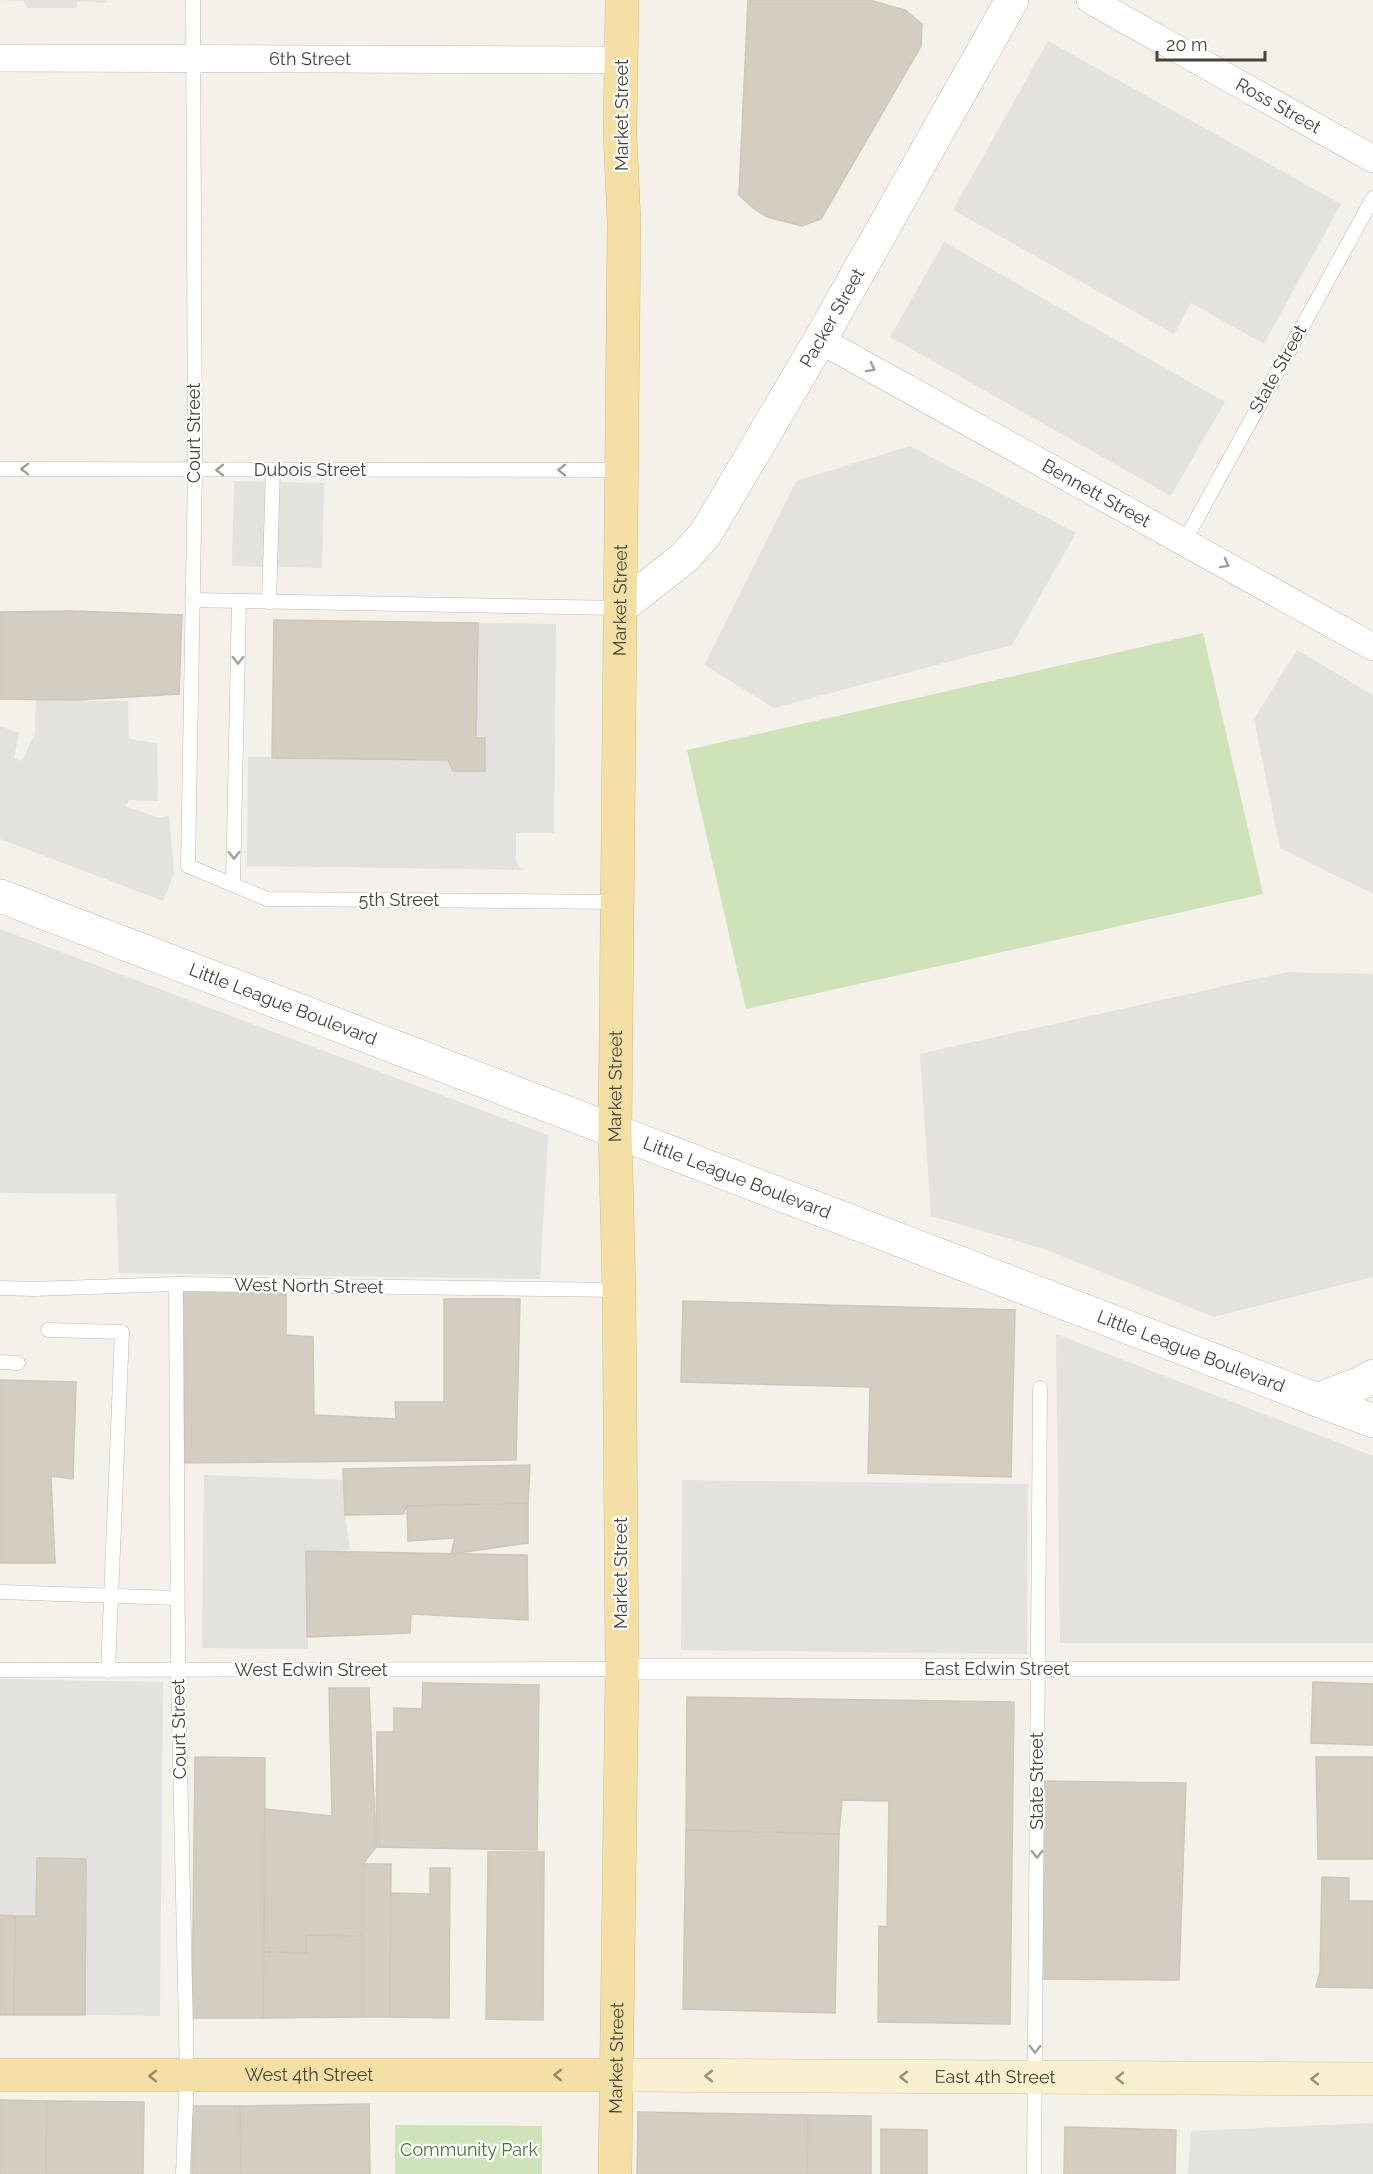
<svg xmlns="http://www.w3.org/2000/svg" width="1373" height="2174" font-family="Raleway,sans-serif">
	<rect width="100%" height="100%" fill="#f4f1eb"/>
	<!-- green -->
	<g fill="#cfe3b9">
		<polygon points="1203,633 1263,894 746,1009 687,750"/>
		<polygon points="395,2125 542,2126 542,2174 395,2174"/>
	</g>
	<!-- parking -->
	<g fill="#e3e2df">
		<polygon points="0,0 107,0 107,3 78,1 77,8 27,8 24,1"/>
		<polygon points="1048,41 1341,204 1264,344 1191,303 1174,334 953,210"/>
		<polygon points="944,242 1225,402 1171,496 890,337"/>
		<polygon points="910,446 1076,533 1012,645 774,708 704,665 796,481"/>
		<polygon points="234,481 324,483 322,568 232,566"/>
		<polygon points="478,623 556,624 554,833 516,833 516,862 522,870 247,866 248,757 448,760 476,738"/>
		<polygon points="1297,650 1373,695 1373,894 1280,848 1254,719"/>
		<polygon points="36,700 128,701 129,739 157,743 158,801 129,800 125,806 159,818 169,815 174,874 163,901 0,839 0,726 19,733 14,758 22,761 35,733"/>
		<polygon points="0,929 548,1135 540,1279 119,1273 116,1194 0,1193"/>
		<polygon points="1287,972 1373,974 1373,1277 1214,1317 1044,1249 931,1216 920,1054"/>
		<polygon points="1056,1334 1373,1456 1373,1643 1060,1643"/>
		<polygon points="204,1475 343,1480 345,1515 350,1550 306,1552 308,1649 202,1648"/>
		<polygon points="682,1480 1028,1484 1027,1654 681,1650"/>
		<polygon points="0,1679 163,1682 160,2016 85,2015 86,1859 37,1858 36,1916 0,1915"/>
		<polygon points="1373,2123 1373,2174 1188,2174 1191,2131"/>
	</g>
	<!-- building -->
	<g fill="#d4cec2" stroke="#cec6b6" stroke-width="1.5">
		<polygon points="748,0 869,0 905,10 922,24 921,46 821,219 802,226 767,217 753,208 739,195"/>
		<polygon points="73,611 182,615 179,694 76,700 0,699 0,612"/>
		<polygon points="274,620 478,623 476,738 485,738 485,771 453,771 448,760 272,758"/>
		<polygon points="183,1289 286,1294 286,1335 313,1337 314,1415 396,1419 395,1402 444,1402 444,1299 520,1299 516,1460 185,1463"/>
		<polygon points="683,1301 1015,1310 1011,1477 868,1473 870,1387 681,1382"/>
		<polygon points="0,1380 76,1382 73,1479 51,1476 55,1563 0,1563"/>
		<polygon points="530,1465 528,1503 407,1506 403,1514 345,1515 343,1469"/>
		<polygon points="528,1503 528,1543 451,1554 455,1538 408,1541 407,1506"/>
		<polygon points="306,1551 527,1555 528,1620 411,1614 410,1633 307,1637"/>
		<polygon points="1313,1682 1373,1684 1373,1745 1311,1743"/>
		<polygon points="423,1683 539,1685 537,1850 376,1847 377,1732 394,1732 394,1708 422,1709"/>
		<polygon points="329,1688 369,1688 376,1847 363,1864 363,1936 306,1935 306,1953 264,1952 265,1809 332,1816"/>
		<polygon points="687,1697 1014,1702 1010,2024 878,2022 879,1926 887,1927 889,1801 842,1800 839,1834 686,1830"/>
		<polygon points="195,1757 265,1758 263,2018 192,2018"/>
		<polygon points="1316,1757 1373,1757 1373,1859 1318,1859"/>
		<polygon points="1037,1781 1186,1783 1179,1980 1036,1979"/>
		<polygon points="686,1830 839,1834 835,2013 683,2009"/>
		<polygon points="488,1852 544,1852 543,2020 486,2019"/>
		<polygon points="37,1858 86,1859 85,2015 14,2015 15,1916 36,1916"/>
		<polygon points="363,1864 391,1864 390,2017 363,2017"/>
		<polygon points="430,1868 450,1868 449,2018 390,2017 391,1893 430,1894"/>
		<polygon points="1322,1877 1349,1878 1349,1901 1373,1901 1373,1988 1316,1987 1320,1972"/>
		<polygon points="0,1915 15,1916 14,2015 0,2015"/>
		<polygon points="306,1935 363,1936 363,2017 263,2018 264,1952 306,1953"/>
		<polygon points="0,2100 47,2101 46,2174 0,2174"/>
		<polygon points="47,2101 144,2102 143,2174 46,2174"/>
		<polygon points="369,2104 370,2174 241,2174 240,2106"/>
		<polygon points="192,2106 240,2106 241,2174 192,2174"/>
		<polygon points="638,2112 808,2115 807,2174 637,2174"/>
		<polygon points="808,2115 871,2116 871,2174 807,2174"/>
		<polygon points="1065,2127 1176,2130 1175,2174 1064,2174"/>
		<polygon points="881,2129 927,2130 927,2174 881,2174"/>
	</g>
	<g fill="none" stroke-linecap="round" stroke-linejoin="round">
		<!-- service casing -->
		<g stroke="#beb9af" stroke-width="15">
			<g id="service">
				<polyline points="193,0 195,470 188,866 267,899 617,902"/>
				<polyline points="0,469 620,470"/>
				<polyline points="1184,542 1373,198"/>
				<polyline points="192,600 620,608"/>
				<polyline points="269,602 273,470"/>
				<polyline points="233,885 239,601"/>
				<polyline points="176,1284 178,1670 187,2076 183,2174"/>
				<polyline points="0,1288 33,1289 176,1284 619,1290"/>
				<polyline points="48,1330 122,1332 108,1671"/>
				<polyline points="0,1362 18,1363"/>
				<polyline points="0,1592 177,1598"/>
				<polyline points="1038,1669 1373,1669"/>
				<polyline points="0,1670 622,1669"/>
				<polyline points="1034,2174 1040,1388"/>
			</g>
		</g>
		<!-- pedestrian casing -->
		<g stroke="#beb9af" stroke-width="22">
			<polyline id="pedestrian" points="622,1669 1038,1669"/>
		</g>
		<!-- minor casing -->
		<g stroke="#beb9af" stroke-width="28">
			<g id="minor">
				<path id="s1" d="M1090,0L1373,159"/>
				<path id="s2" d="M0,58L621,60"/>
				<path id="s3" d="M820,340L1373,647"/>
			</g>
		</g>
		<!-- tertiary casing -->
		<g stroke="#beb9af" stroke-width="34">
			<g id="tertiary">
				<path id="s4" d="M620,608L684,558L706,533L820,340L1012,0"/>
				<path id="s5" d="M0,896L1373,1421"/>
				<polyline points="1317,1400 1359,1384 1373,1376"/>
			</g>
		</g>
		<!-- secondary casing -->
		<g stroke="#cec4a0" stroke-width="34">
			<g id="secondary">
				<path id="s6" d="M617,2075L1373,2079"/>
			</g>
		</g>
		<!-- primary casing -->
		<g stroke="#d8bd75" stroke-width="34">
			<g id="primary">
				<path id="s7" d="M0,2075H617"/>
				<path id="s8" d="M615,2174L622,1669L619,1290L615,1130L624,222L620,133L622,0"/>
			</g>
		</g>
		<!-- service -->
		<use href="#service" stroke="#fff" stroke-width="14"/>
		<!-- pedestrian -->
		<use href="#pedestrian" stroke="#fff" stroke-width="21"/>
		<!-- minor -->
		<use href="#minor" stroke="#fff" stroke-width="27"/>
		<!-- tertiary -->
		<use href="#tertiary" stroke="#fff" stroke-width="33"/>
		<!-- secondary -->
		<use href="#secondary" stroke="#f9f0d0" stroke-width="33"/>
		<!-- primary -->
		<use href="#primary" stroke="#f4e0a4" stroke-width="33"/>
	</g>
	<!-- one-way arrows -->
	<defs><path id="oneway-chevron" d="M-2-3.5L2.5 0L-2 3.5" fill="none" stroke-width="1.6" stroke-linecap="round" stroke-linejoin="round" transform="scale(1.5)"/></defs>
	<g stroke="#a3a09c">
		<use href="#oneway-chevron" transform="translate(871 368) rotate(29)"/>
		<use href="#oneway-chevron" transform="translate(25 469) rotate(-180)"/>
		<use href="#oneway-chevron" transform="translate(220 470) rotate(-180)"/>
		<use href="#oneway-chevron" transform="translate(562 470) rotate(180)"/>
		<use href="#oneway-chevron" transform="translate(1225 564) rotate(29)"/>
		<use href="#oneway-chevron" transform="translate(238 660) rotate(91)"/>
		<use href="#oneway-chevron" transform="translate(234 855) rotate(91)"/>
		<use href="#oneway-chevron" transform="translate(1037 1854) rotate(90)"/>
		<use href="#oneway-chevron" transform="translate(1035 2049) rotate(90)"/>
	</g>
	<g stroke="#95896a">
		<use href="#oneway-chevron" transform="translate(558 2075) rotate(-180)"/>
		<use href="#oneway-chevron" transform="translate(153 2076) rotate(-180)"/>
	</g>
	<g stroke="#97907e">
		<use href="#oneway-chevron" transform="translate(709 2076) rotate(-180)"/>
		<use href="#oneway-chevron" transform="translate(904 2077) rotate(-180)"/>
		<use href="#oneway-chevron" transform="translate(1120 2078) rotate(-180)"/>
		<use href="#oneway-chevron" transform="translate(1315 2079) rotate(-180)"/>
	</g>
	<g text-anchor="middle" stroke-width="4.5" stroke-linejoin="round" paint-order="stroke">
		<!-- street labels -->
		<g font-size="18" fill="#47423a" stroke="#fff">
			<text dy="6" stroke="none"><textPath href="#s2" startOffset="310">6th Street</textPath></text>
			<text dy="6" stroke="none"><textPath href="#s1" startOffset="216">Ross Street</textPath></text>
			<text transform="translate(622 115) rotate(-90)" y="6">Market Street</text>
			<text dy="6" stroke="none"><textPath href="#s4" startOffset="364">Packer Street</textPath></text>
			<text transform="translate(1278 369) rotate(-61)" y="6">State Street</text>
			<text transform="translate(194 433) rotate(-90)" y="6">Court Street</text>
			<text x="310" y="476">Dubois Street</text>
			<text dy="6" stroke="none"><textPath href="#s3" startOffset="316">Bennett Street</textPath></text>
			<text dy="6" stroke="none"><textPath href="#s8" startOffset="1574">Market Street</textPath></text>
			<text x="399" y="906">5th Street</text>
			<text dy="6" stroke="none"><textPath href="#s5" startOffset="303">Little League Boulevard</textPath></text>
			<text dy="6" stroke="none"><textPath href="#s8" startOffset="1088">Market Street</textPath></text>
			<text dy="6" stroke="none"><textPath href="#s5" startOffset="789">Little League Boulevard</textPath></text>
			<text transform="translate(309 1286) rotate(1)" y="6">West North Street</text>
			<text dy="6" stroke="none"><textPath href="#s5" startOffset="1275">Little League Boulevard</textPath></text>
			<text transform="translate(621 1573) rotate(-90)" y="6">Market Street</text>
			<text x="997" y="1675">East Edwin Street</text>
			<text x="311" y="1676">West Edwin Street</text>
			<text transform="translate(179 1729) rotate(-91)" y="6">Court Street</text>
			<text transform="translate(1037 1781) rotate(-90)" y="6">State Street</text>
			<text dy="6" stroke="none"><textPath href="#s8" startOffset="116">Market Street</textPath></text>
			<text dy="6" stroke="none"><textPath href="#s7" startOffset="309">West 4th Street</textPath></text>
			<text dy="6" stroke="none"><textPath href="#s6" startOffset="378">East 4th Street</textPath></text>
		</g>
		<!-- park labels -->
		<g font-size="18" fill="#497432" stroke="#fff">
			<text x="469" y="2156">Community Park</text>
		</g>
	</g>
	<!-- scale -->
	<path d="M1157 51v9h108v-9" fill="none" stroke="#47423a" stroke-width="3"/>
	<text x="1166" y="51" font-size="18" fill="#47423a" stroke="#ffffff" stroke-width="4.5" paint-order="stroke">20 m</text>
</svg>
